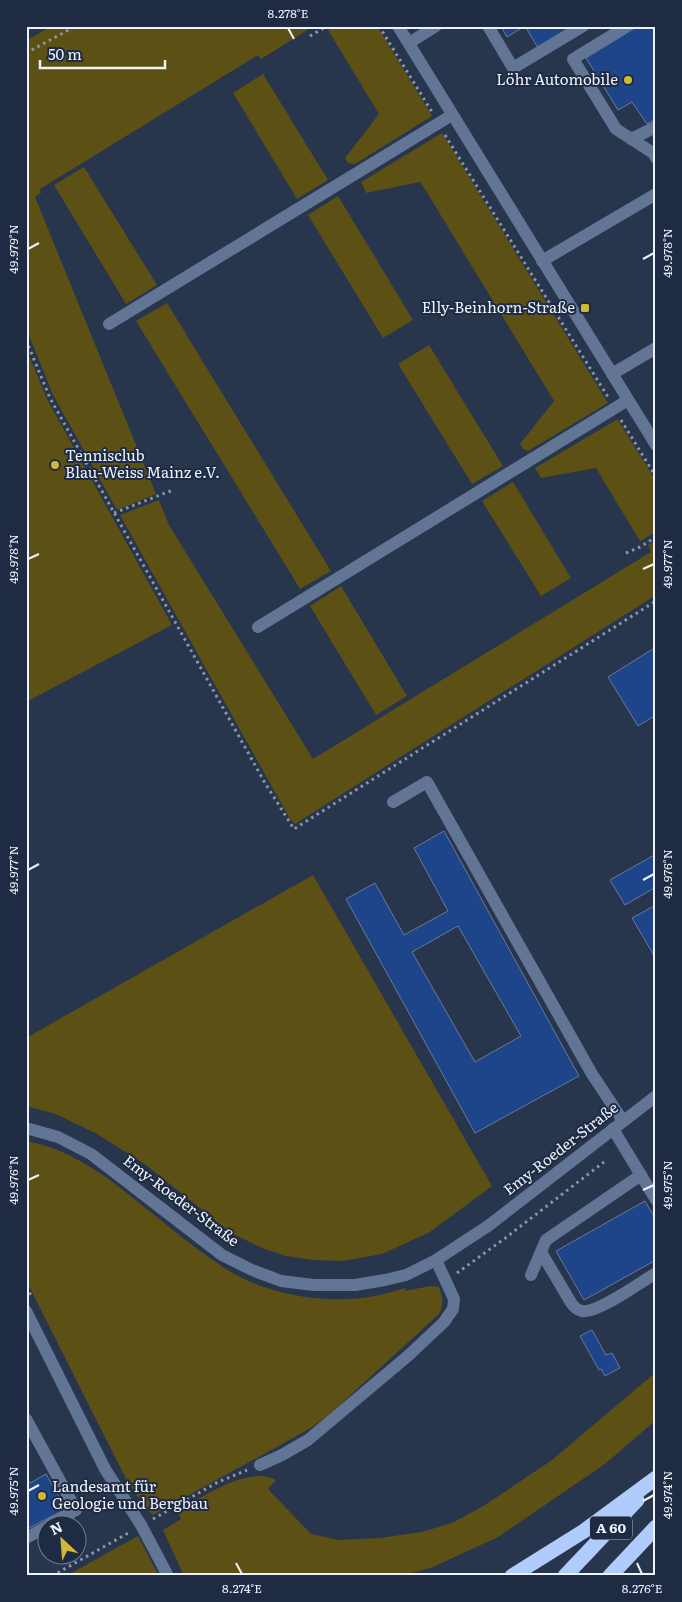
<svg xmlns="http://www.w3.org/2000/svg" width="682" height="1602" font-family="Literata,serif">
	<rect width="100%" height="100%" fill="#27354d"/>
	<!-- green -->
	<g fill="#5c5015">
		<polygon points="51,26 314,26 261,59 258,55 40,189 41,193 35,197 156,494 117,510 53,395 26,328 26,41"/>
		<polygon points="333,26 377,26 432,116 355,164 348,163 345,158 379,114 328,30"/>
		<polygon points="263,74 328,180 297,199 233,93"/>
		<polygon points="442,133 608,403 528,451 523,449 520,444 554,401 426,191 420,182 366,193 361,182"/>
		<polygon points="84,167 157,285 126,304 54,185"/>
		<polygon points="338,196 413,320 383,338 308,215"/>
		<polygon points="167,303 331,571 300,589 136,321"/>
		<polygon points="429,345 503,466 472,484 398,364"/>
		<polygon points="26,348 47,399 172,625 26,702"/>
		<polygon points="616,420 618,420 656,481 656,532 640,541 596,468 541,478 535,468"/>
		<polygon points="513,482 571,578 541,596 482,501"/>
		<polygon points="159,500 169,525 313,759 651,552 648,545 656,541 656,595 295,824 290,819 120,515"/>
		<polygon points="341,586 407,696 376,715 310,606"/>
		<polygon points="313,875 492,1186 430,1232 382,1254 343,1261 313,1260 286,1256 262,1248 231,1233 146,1165 97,1134 56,1114 26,1106 26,1038"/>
		<path d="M26,1141C70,1149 105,1175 138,1202C167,1225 195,1249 226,1269C264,1293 315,1303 361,1298C376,1297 390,1292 405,1288V1291L430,1286L439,1287C443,1298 444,1304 439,1314L332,1412L311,1428L153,1515L146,1509L126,1479L26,1280Z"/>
		<path d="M656,1372V1420L605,1464L498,1537L433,1567L401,1576H184L163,1530L181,1519L177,1511C203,1497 248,1465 276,1480L268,1489L311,1534L339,1540L380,1538L422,1532L452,1523L485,1505L552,1460Z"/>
		<polygon points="138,1536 159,1576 66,1576"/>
	</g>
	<!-- building -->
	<g fill="#1e458a" stroke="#6a7a95" fill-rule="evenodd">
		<polygon points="501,26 572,26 538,48 525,26 507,37"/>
		<polygon points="638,26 656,26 656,119 647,124 632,102 618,110 586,58"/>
		<polygon points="656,647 656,715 638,726 608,677"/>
		<path d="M444,831L579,1076L475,1133L346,899L375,883L404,935L448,911L414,848ZM458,926L521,1036L475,1062L412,952Z"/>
		<polygon points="656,854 656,887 625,905 610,880"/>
		<polygon points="656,905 656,959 632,918"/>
		<polygon points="645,1201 656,1220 656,1260 584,1300 556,1251"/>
		<polygon points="592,1330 606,1355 612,1353 620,1368 605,1376 601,1369 599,1370 580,1336"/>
		<polygon points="46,1474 66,1509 29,1528 26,1523 26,1477 30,1483"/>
	</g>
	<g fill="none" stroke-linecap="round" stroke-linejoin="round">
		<!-- path -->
		<g stroke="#8c96a7" stroke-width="3" stroke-dasharray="2.5 4" stroke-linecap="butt">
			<polyline points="379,26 432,112"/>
			<polyline points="310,36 327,26"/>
			<polyline points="26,53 76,26"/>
			<polyline points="445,135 608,397"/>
			<polyline points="26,340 50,398 265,783 294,829 656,601"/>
			<polyline points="621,420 656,477"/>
			<polyline points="114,513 173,490"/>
			<polyline points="626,553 640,547 656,537"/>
			<polyline points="457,1273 504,1239 604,1162"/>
			<polyline points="26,1287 32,1297"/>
			<polyline points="153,1519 218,1482 247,1470"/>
			<polyline points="52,1576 130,1532"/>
		</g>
		<!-- minor -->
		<g stroke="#627595" stroke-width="12">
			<polyline points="398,26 656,445"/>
			<polyline points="488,26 513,68 583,26"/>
			<polyline points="627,26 573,59 616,129 653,153 656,158"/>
			<polyline points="409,43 436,26"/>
			<polyline points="631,139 656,127"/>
			<polyline points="542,261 656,194"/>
			<polyline points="109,324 452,115"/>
			<polyline points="612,374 656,348"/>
			<polyline points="258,627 628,400"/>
			<polyline points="393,802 427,782 592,1074 623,1121"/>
			<polyline points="26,1128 58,1137 91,1154 222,1255 252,1270 281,1281 314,1285 355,1285 385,1280 406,1275 436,1260 488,1226 656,1096"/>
			<polyline points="613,1129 656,1200"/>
			<path d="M541,1252L570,1301C573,1306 576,1310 582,1311C597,1314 641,1282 656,1273"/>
			<polyline points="531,1275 546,1240 641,1175"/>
			<polyline points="26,1311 105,1469 141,1525 168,1576"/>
			<polyline points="26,1419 76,1510 50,1524"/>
			<polyline points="260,1465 282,1455 308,1440 409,1355 444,1322 453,1309 454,1299 436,1260"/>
			<polyline points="26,1538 48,1526"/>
		</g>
		<!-- highway -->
		<g stroke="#b0ccfc" stroke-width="15">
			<polyline points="512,1576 584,1531 656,1478"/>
			<polyline points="565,1576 637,1500"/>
			<polyline points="610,1576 656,1527"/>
		</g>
	</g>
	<!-- ticks -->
	<path fill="none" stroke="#edf3fc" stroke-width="2" d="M288,28L294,39M28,249L39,243M643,259L654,253M28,559L39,554M643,569L654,564M28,870L39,864M643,880L654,874M28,1180L39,1175M643,1190L654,1185M28,1491L39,1485M643,1501L654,1495M236,1563L242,1574M637,1563L642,1574"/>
	<!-- markers -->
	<g fill="#d1b736" stroke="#1e2b42" stroke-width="2">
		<circle cx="628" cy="80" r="5"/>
		<rect x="580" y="303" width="10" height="10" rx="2.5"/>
		<circle cx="55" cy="465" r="5"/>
		<circle cx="42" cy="1496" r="5"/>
	</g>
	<g text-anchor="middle" stroke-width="4" stroke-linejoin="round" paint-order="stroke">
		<!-- shield labels -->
		<rect fill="#1e2b42" stroke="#afb7c4" stroke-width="1" x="590" y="1516.5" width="42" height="23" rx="4"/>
		<g font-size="14" font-weight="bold" fill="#edf3fc">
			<text x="611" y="1533">A 60</text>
		</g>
		<!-- poi labels -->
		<g font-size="15" fill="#edf3fc" stroke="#1e2b42" text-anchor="end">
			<text x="618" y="85">Löhr Automobile</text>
			<text x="575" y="313">Elly-Beinhorn-Straße</text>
			<text x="65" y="461" text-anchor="start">Tennisclub<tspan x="65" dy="17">Blau-Weiss Mainz e.V.</tspan></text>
			<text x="52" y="1492" text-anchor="start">Landesamt für<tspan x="52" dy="17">Geologie und Bergbau</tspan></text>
		</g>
		<!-- street labels -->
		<g font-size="15" fill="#edf3fc" stroke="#1e2b42">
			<text transform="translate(561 1149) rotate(-38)" y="5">Emy-Roeder-Straße</text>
			<text transform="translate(181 1201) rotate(37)" y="5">Emy-Roeder-Straße</text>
		</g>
	</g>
	<!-- border -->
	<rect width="682" height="1602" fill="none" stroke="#1e2b42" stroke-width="55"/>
	<!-- north arrow -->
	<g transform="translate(62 1540) rotate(334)"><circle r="24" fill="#1e2b42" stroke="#717b8c"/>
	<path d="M0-4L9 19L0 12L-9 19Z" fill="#d1b736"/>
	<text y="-8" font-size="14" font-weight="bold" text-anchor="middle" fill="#edf3fc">N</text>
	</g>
	<!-- scale -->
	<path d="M40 60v8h125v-8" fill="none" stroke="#edf3fc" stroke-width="2.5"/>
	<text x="48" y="60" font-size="15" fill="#edf3fc" stroke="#1e2b42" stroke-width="4" paint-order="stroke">50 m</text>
	<rect x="28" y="28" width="626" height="1546" fill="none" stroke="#edf3fc" stroke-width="2"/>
	<g font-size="12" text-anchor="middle" fill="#edf3fc">
		<text x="288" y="18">8.278°E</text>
		<text transform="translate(14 249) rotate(-90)" y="4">49.979°N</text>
		<text transform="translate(668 253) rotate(-90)" y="4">49.978°N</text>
		<text transform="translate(14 559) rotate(-90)" y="4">49.978°N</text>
		<text transform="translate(668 564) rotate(-90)" y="4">49.977°N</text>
		<text transform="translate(14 870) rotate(-90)" y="4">49.977°N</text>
		<text transform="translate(668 874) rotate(-90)" y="4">49.976°N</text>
		<text transform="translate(14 1180) rotate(-90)" y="4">49.976°N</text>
		<text transform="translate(668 1185) rotate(-90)" y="4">49.975°N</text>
		<text transform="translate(14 1491) rotate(-90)" y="4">49.975°N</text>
		<text transform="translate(668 1495) rotate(-90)" y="4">49.974°N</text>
		<text x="242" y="1593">8.274°E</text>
		<text x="642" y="1593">8.276°E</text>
	</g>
</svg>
